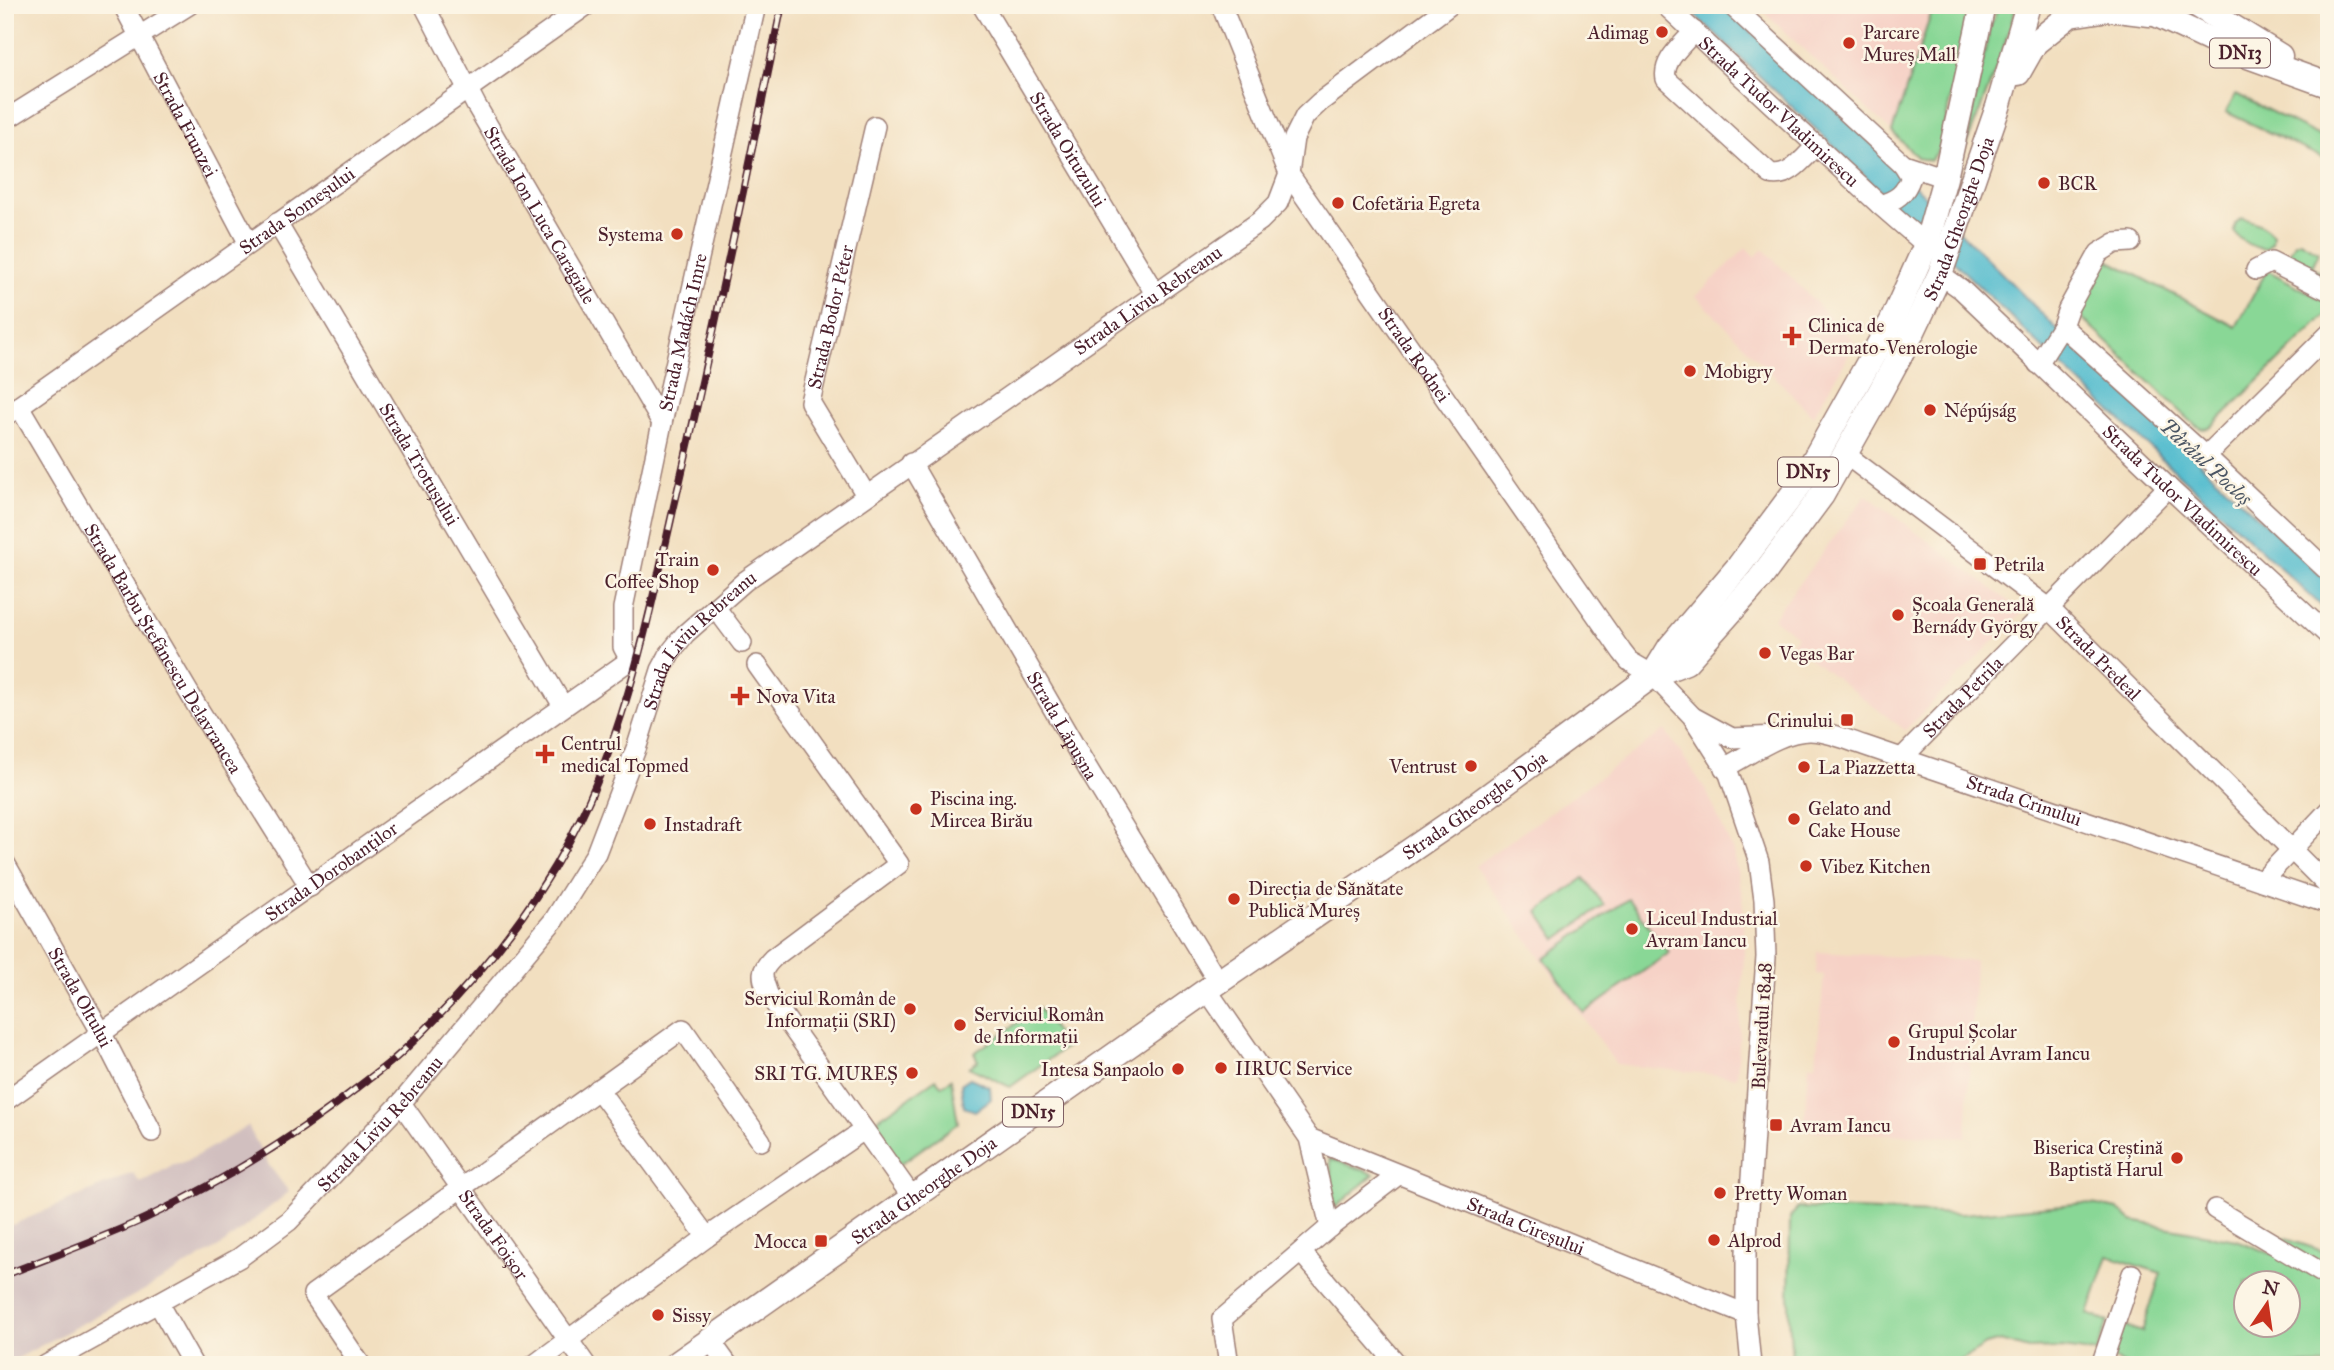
<svg xmlns="http://www.w3.org/2000/svg" width="2334" height="1370" font-family="'IM FELL Great Primer',serif">
	<rect width="100%" height="100%" fill="#fcf5e5"/>
	<filter id="ink" filterUnits="userSpaceOnUse"><feTurbulence type="fractalNoise" baseFrequency=".0143" numOctaves="2"/><feDisplacementMap in="SourceGraphic" scale="14" xChannelSelector="R" yChannelSelector="G"/><feConvolveMatrix kernelMatrix="1 2 1 2 8 2 1 2 1" color-interpolation-filters="sRGB"/></filter>
	<filter id="wash" filterUnits="userSpaceOnUse"><feTurbulence type="fractalNoise" baseFrequency=".00686" numOctaves="4" result="noise"/><feDisplacementMap in="SourceGraphic" scale="28" xChannelSelector="R" yChannelSelector="G"/><feGaussianBlur stdDeviation="1.57" result="paint"/><feColorMatrix in="noise" values="0 0 0 0 0 0 0 0 0 0 0 0 0 0 0 0 0 1.4 0 .05"/><feComposite in="paint" operator="in"/></filter>
	<g filter="url(#wash)">
		<rect width="100%" height="100%" fill="#f2dfc0"/>
		<!-- built -->
		<g fill="#f6d1c6">
			<polygon points="1756,5 1934,5 1892,132 1769,17"/>
			<polygon points="1746,248 1755,257 1763,249 1856,343 1813,416 1696,296"/>
			<polygon points="1866,495 2023,612 1905,730 1791,644 1797,636 1773,618"/>
			<polygon points="1665,730 1706,790 1733,851 1743,901 1744,957 1737,1077 1616,1064 1475,866"/>
			<polygon points="1817,952 1975,961 1966,1137 1804,1131 1809,1064 1816,1064 1824,975 1816,974"/>
		</g>
		<!-- industrial -->
		<polygon fill="#d1bfbf" points="248,1126 268,1164 289,1192 222,1245 150,1287 5,1365 5,1228 133,1173 140,1183 171,1166 189,1160"/>
		<!-- green -->
		<g fill="#89d796" stroke="#6a7b60" stroke-width="2" fill-rule="evenodd">
			<polygon points="1934,5 1970,5 1940,149 1930,161 1918,158 1892,132"/>
			<polygon points="1999,5 2017,5 2002,53 1966,146 1989,30"/>
			<polygon points="2236,94 2329,141 2329,161 2226,112"/>
			<path d="M2241,218C2253,220 2265,226 2273,235L2272,243L2266,249C2253,248 2242,242 2234,232L2235,224Z"/>
			<polygon points="2300,241 2319,252 2312,267 2329,276 2329,279 2290,259 2289,254 2295,243"/>
			<path d="M2106,259L2236,327L2267,270L2325,301L2329,308L2327,314L2210,428L2203,429L2195,425L2084,320C2075,304 2097,275 2106,259Z"/>
			<polygon points="1584,878 1604,905 1557,939 1538,912"/>
			<polygon points="1628,899 1669,953 1584,1013 1544,958"/>
			<polygon points="1039,1008 1066,1047 1010,1087 969,1067 978,1061 974,1053"/>
			<polygon points="936,1079 942,1086 951,1079 958,1123 900,1164 871,1124"/>
			<polygon points="1330,1158 1374,1174 1334,1209"/>
			<path d="M2086,1203L2118,1209L2132,1221L2236,1240L2272,1254L2283,1238L2329,1253V1365H2125L2112,1358L2123,1326L2142,1332L2161,1273L2108,1256L2088,1314L2108,1321L2097,1353L2062,1348L2028,1349L2000,1341L1986,1345L1953,1365H1792L1789,1314L1790,1217L1798,1208L1962,1214ZM2246,1282H2288V1324H2246Z"/>
		</g>
		<!-- water -->
		<g fill="#51bbce" stroke="#4e6d7c" stroke-width="2">
			<polygon points="1684,5 1723,5 1890,161 2064,336 2329,583 2329,613 2052,357 1838,150"/>
			<polygon points="970,1078 990,1087 991,1099 975,1111 964,1107 961,1084"/>
		</g>
	</g>
	<g filter="url(#ink)">
		<g fill="none" stroke-linecap="round" stroke-linejoin="round">
			<!-- minor casing -->
			<g stroke="#9e7f76" stroke-width="22">
				<g id="minor">
					<path id="s1" d="M123,5L248,242"/>
					<path id="s2" d="M424,5L476,105L662,423"/>
					<path id="s3" d="M982,5L1156,295"/>
					<path id="s4" d="M1221,5L1289,174L1622,652L1629,661L1653,675L1692,716L1729,774L1759,862L1764,900L1766,957L1746,1252V1314L1751,1365"/>
					<path id="s5" d="M1665,5L1880,205L1926,245"/>
					<polyline points="1731,5 1903,164 1945,178"/>
					<path d="M1694,31C1683,45 1662,60 1666,79L1770,174C1789,179 1804,158 1817,145"/>
					<polyline points="5,120 189,5"/>
					<path d="M1880,205C1897,200 1905,194 1911,177L1903,164"/>
					<path id="s6" d="M277,223L563,706"/>
					<polyline points="2256,270 2271,262 2329,291"/>
					<path id="s7" d="M1940,274L1961,289L2168,487L2329,636"/>
					<polyline points="2062,326 2206,456 2329,572"/>
					<polyline points="2038,364 2062,326 2068,309 2099,253 2115,243 2131,242"/>
					<path id="s8" d="M19,406L198,708L310,887"/>
					<path id="s9" d="M5,416L587,5"/>
					<path id="s10" d="M1845,454L2049,608L2329,887"/>
					<polyline points="2206,456 2329,334"/>
					<path id="s11" d="M911,463L1088,769L1218,982"/>
					<path id="s12" d="M866,495L810,402L875,126"/>
					<polyline points="715,607 742,643"/>
					<path id="s13" d="M630,660L623,647V608L662,423L756,5"/>
					<path d="M757,665L899,864L773,958C759,972 762,976 768,994L912,1197"/>
					<polyline points="1695,718 1732,738 1779,736"/>
					<path id="s14" d="M1902,758L2168,487"/>
					<path id="s15" d="M1724,768C1750,755 1780,731 1810,731C1827,731 1847,740 1863,745L2329,904"/>
					<path id="s16" d="M5,863L101,1032L152,1132"/>
					<polyline points="2262,881 2329,810"/>
					<polyline points="1207,990 1309,1138 1330,1227"/>
					<polyline points="598,1089 707,1237"/>
					<path id="s17" d="M5,1101L630,660"/>
					<path id="s18" d="M401,1103L586,1365"/>
					<path id="s19" d="M1309,1138L1746,1314"/>
					<polyline points="2215,1209 2329,1277"/>
					<polyline points="1301,1252 1398,1365"/>
					<polyline points="158,1303 193,1365"/>
					<polyline points="710,1340 728,1365"/>
					<path id="s20" d="M46,1365L239,1258L289,1221L401,1103L554,920L596,853L637,746L661,670L670,653L685,634L745,581L1260,221L1278,203L1289,174L1294,138L1305,116L1320,102L1450,5"/>
					<polyline points="361,1365 313,1294 683,1029 761,1141"/>
					<polyline points="534,1365 707,1237 864,1130"/>
					<polyline points="1229,1365 1222,1319 1330,1227 1398,1175"/>
					<polyline points="2101,1365 2132,1274"/>
				</g>
			</g>
			<!-- major casing -->
			<g stroke="#9e7f76" stroke-width="27">
				<g id="major">
					<polyline points="2136,5 2234,51 2328,85"/>
					<polyline points="2197,5 2280,56"/>
					<polyline points="2018,73 2035,43 2070,15 2109,9 2150,14"/>
					<polyline points="1653,675 1670,647 1739,566 1801,483 1892,321 1926,245 1945,178 1983,5"/>
					<path id="s21" d="M675,1365L1207,990L1465,813L1653,675L1686,662L1759,580L1822,495L1880,392L1913,331L1940,274L1998,107L2028,5"/>
				</g>
			</g>
			<!-- minor -->
			<use href="#minor" stroke="#fff" stroke-width="19"/>
			<!-- major -->
			<use href="#major" stroke="#fff" stroke-width="24"/>
			<!-- rail casing -->
			<g stroke="#4a1f2b" stroke-width="8">
				<path id="rail" d="M5,1275C52,1256 101,1239 146,1218C220,1183 293,1138 357,1088C372,1076 387,1066 401,1053C466,992 527,920 569,841C625,737 648,620 674,506C713,340 747,172 782,5"/>
			</g>
			<!-- rail -->
			<use href="#rail" stroke="#fcf5e5" stroke-width="5" stroke-dasharray="16" stroke-linecap="butt"/>
		</g>
	</g>
	<!-- markers -->
	<g fill="#c8321e" stroke="#fcf5e5" stroke-width="2.5">
		<circle cx="1662" cy="32" r="7"/>
		<circle cx="1849" cy="43" r="7"/>
		<circle cx="2044" cy="183" r="7"/>
		<circle cx="1338" cy="203" r="7"/>
		<circle cx="677" cy="234" r="7"/>
		<path d="M1788.5 325.5h7v7h7v7h-7v7h-7v-7h-7v-7h7z"/>
		<circle cx="1690" cy="371" r="7"/>
		<circle cx="1930" cy="410" r="7"/>
		<rect x="1973" y="557" width="14" height="14" rx="3.5"/>
		<circle cx="713" cy="570" r="7"/>
		<circle cx="1898" cy="615" r="7"/>
		<circle cx="1765" cy="653" r="7"/>
		<path d="M736.5 685.5h7v7h7v7h-7v7h-7v-7h-7v-7h7z"/>
		<rect x="1840" y="713" width="14" height="14" rx="3.5"/>
		<path d="M541.5 743.5h7v7h7v7h-7v7h-7v-7h-7v-7h7z"/>
		<circle cx="1471" cy="766" r="7"/>
		<circle cx="1804" cy="767" r="7"/>
		<circle cx="916" cy="809" r="7"/>
		<circle cx="1794" cy="819" r="7"/>
		<circle cx="650" cy="824" r="7"/>
		<circle cx="1806" cy="866" r="7"/>
		<circle cx="1234" cy="899" r="7"/>
		<circle cx="1632" cy="929" r="7"/>
		<circle cx="910" cy="1009" r="7"/>
		<circle cx="960" cy="1025" r="7"/>
		<circle cx="1894" cy="1042" r="7"/>
		<circle cx="1221" cy="1068" r="7"/>
		<circle cx="1178" cy="1069" r="7"/>
		<circle cx="912" cy="1073" r="7"/>
		<rect x="1769" y="1118" width="14" height="14" rx="3.5"/>
		<circle cx="2177" cy="1158" r="7"/>
		<circle cx="1720" cy="1193" r="7"/>
		<circle cx="1714" cy="1240" r="7"/>
		<rect x="814" y="1234" width="14" height="14" rx="3.5"/>
		<circle cx="658" cy="1315" r="7"/>
	</g>
	<g text-anchor="middle" stroke-width="5" stroke-linejoin="round" paint-order="stroke">
		<!-- shield labels -->
		<g fill="#fcf5e5" stroke="#7f5f63" stroke-width="2">
			<rect x="2210" y="38.5" width="60" height="29" rx="5"/>
			<rect x="1778" y="457.5" width="60" height="29" rx="5"/>
			<rect x="1003" y="1097.5" width="60" height="29" rx="5"/>
		</g>
		<g font-size="18" font-weight="bold" fill="#4a1f2b">
			<text x="2240" y="59">DN13</text>
			<text x="1808" y="478">DN15</text>
			<text x="1033" y="1118">DN15</text>
		</g>
		<!-- poi labels -->
		<g font-size="19" fill="#4a1f2b" stroke="#fcf5e5" text-anchor="start">
			<text x="1648" y="39" text-anchor="end">Adimag</text>
			<text x="1863" y="39">Parcare<tspan x="1863" dy="22">Mureș Mall</tspan></text>
			<text x="2058" y="190">BCR</text>
			<text x="1352" y="210">Cofetăria Egreta</text>
			<text x="663" y="241" text-anchor="end">Systema</text>
			<text x="1808" y="332">Clinica de<tspan x="1808" dy="22">Dermato-Venerologie</tspan></text>
			<text x="1704" y="378">Mobigry</text>
			<text x="1944" y="417">Népújság</text>
			<text x="699" y="566" text-anchor="end">Train<tspan x="699" dy="22">Coffee Shop</tspan></text>
			<text x="1994" y="571">Petrila</text>
			<text x="1912" y="611">Școala Generală<tspan x="1912" dy="22">Bernády György</tspan></text>
			<text x="1779" y="660">Vegas Bar</text>
			<text x="756" y="703">Nova Vita</text>
			<text x="1833" y="727" text-anchor="end">Crinului</text>
			<text x="561" y="750">Centrul<tspan x="561" dy="22">medical Topmed</tspan></text>
			<text x="1457" y="773" text-anchor="end">Ventrust</text>
			<text x="1818" y="774">La Piazzetta</text>
			<text x="930" y="805">Piscina ing.<tspan x="930" dy="22">Mircea Birău</tspan></text>
			<text x="1808" y="815">Gelato and<tspan x="1808" dy="22">Cake House</tspan></text>
			<text x="664" y="831">Instadraft</text>
			<text x="1820" y="873">Vibez Kitchen</text>
			<text x="1248" y="895">Direcția de Sănătate<tspan x="1248" dy="22">Publică Mureș</tspan></text>
			<text x="1646" y="925">Liceul Industrial<tspan x="1646" dy="22">Avram Iancu</tspan></text>
			<text x="896" y="1005" text-anchor="end">Serviciul Român de<tspan x="896" dy="22">Informații (SRI)</tspan></text>
			<text x="974" y="1021">Serviciul Român<tspan x="974" dy="22">de Informații</tspan></text>
			<text x="1908" y="1038">Grupul Școlar<tspan x="1908" dy="22">Industrial Avram Iancu</tspan></text>
			<text x="1235" y="1075">IIRUC Service</text>
			<text x="1164" y="1076" text-anchor="end">Intesa Sanpaolo</text>
			<text x="898" y="1080" text-anchor="end">SRI TG. MUREȘ</text>
			<text x="1790" y="1132">Avram Iancu</text>
			<text x="2163" y="1154" text-anchor="end">Biserica Creștină<tspan x="2163" dy="22">Baptistă Harul</tspan></text>
			<text x="1734" y="1200">Pretty Woman</text>
			<text x="1728" y="1247">Alprod</text>
			<text x="807" y="1248" text-anchor="end">Mocca</text>
			<text x="672" y="1322">Sissy</text>
		</g>
		<!-- street labels -->
		<g font-size="19" fill="#4a1f2b" stroke="#fcf5e5">
			<text dy="7" stroke="none"><textPath href="#s5" startOffset="156">Strada Tudor Vladimirescu</textPath></text>
			<text dy="7" stroke="none"><textPath href="#s1" startOffset="135">Strada Frunzei</textPath></text>
			<text dy="7" stroke="none"><textPath href="#s3" startOffset="168">Strada Oituzului</textPath></text>
			<text dy="7" stroke="none"><textPath href="#s9" startOffset="357">Strada Someșului</textPath></text>
			<text dy="7" stroke="none"><textPath href="#s2" startOffset="240">Strada Ion Luca Caragiale</textPath></text>
			<text dy="7" stroke="none"><textPath href="#s21" startOffset="1757">Strada Gheorghe Doja</textPath></text>
			<text dy="7" stroke="none"><textPath href="#s20" startOffset="1572">Strada Liviu Rebreanu</textPath></text>
			<text dy="7" stroke="none"><textPath href="#s12" startOffset="196">Strada Bodor Péter</textPath></text>
			<text dy="7" stroke="none"><textPath href="#s13" startOffset="336">Strada Madách Imre</textPath></text>
			<text dy="7" stroke="none"><textPath href="#s4" startOffset="402">Strada Rodnei</textPath></text>
			<text dy="7" stroke="none"><textPath href="#s6" startOffset="280">Strada Trotușului</textPath></text>
			<text dy="7" stroke="none"><textPath href="#s7" startOffset="332">Strada Tudor Vladimirescu</textPath></text>
			<text dy="7" stroke="none"><textPath href="#s20" startOffset="1004">Strada Liviu Rebreanu</textPath></text>
			<text dy="7" stroke="none"><textPath href="#s8" startOffset="282">Strada Barbu Ștefănescu Delavrancea</textPath></text>
			<text dy="7" stroke="none"><textPath href="#s10" startOffset="326">Strada Predeal</textPath></text>
			<text dy="7" stroke="none"><textPath href="#s14" startOffset="86">Strada Petrila</textPath></text>
			<text dy="7" stroke="none"><textPath href="#s11" startOffset="303">Strada Lăpușna</textPath></text>
			<text dy="7" stroke="none"><textPath href="#s15" startOffset="320">Strada Crinului</textPath></text>
			<text dy="7" stroke="none"><textPath href="#s21" startOffset="976">Strada Gheorghe Doja</textPath></text>
			<text dy="7" stroke="none"><textPath href="#s17" startOffset="399">Strada Dorobanților</textPath></text>
			<text dy="7" stroke="none"><textPath href="#s16" startOffset="154">Strada Oltului</textPath></text>
			<text transform="translate(1761 1026) rotate(-87)" y="7">Bulevardul 1848</text>
			<text dy="7" stroke="none"><textPath href="#s20" startOffset="416">Strada Liviu Rebreanu</textPath></text>
			<text dy="7" stroke="none"><textPath href="#s21" startOffset="304">Strada Gheorghe Doja</textPath></text>
			<text dy="7" stroke="none"><textPath href="#s19" startOffset="234">Strada Cireșului</textPath></text>
			<text dy="7" stroke="none"><textPath href="#s18" startOffset="161">Strada Foișor</textPath></text>
		</g>
		<!-- water labels -->
		<g font-size="21" font-style="italic" fill="#4c5664" stroke="#fcf5e5">
			<text transform="translate(2206 462) rotate(43)" y="7">Pârâul Pocloș</text>
		</g>
	</g>
	<!-- margin -->
	<rect width="2334" height="1370" fill="none" stroke="#fcf5e5" stroke-width="28"/>
	<!-- north arrow -->
	<g transform="translate(2267 1304) rotate(13)"><circle r="33" fill="#fcf5e5" stroke="#b59f9b" stroke-width="2"/>
	<path d="M0-5L12 26L0 18L-12 26Z" fill="#c8321e"/>
	<text y="-10" font-size="19" font-weight="bold" text-anchor="middle" fill="#4a1f2b">N</text>
	</g>
</svg>
